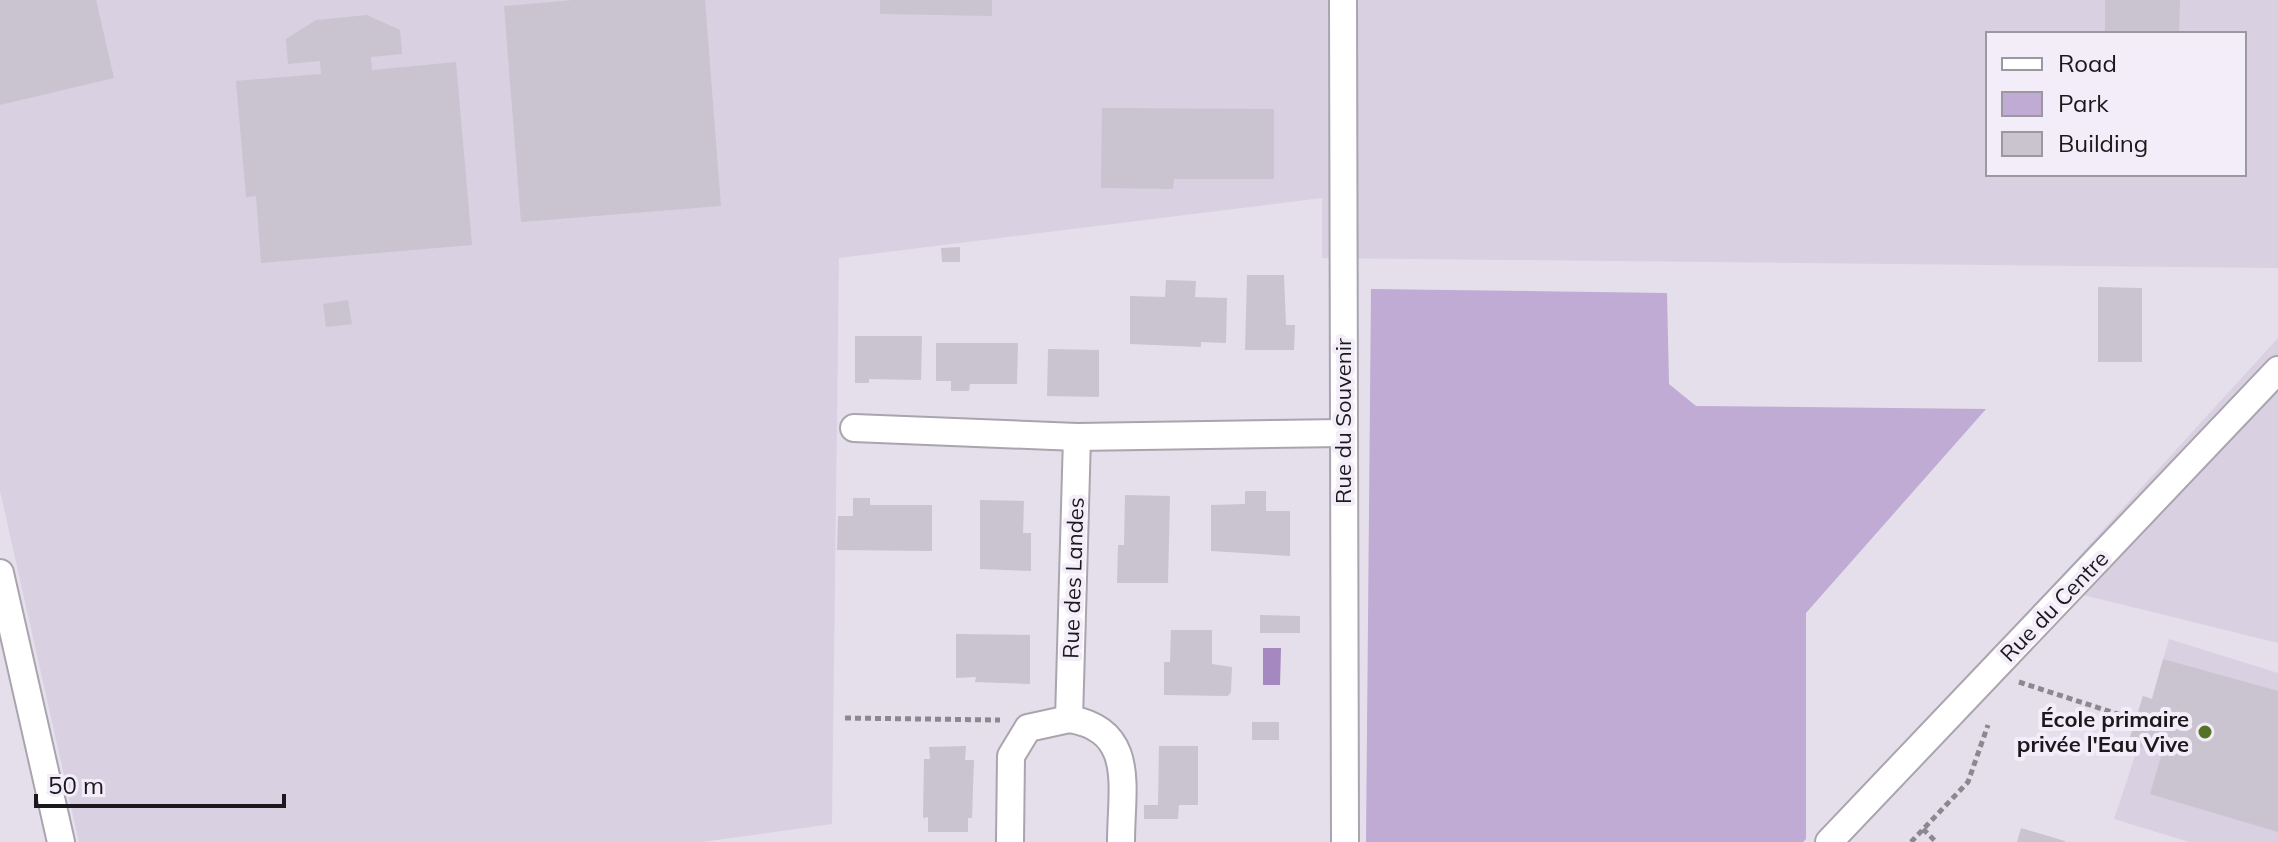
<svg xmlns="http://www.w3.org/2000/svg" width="2278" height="842" font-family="Mulish,sans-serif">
	<rect width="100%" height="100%" fill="#e5dfeb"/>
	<!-- built -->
	<g fill="#d9d0e2" fill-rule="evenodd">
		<path d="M0,0H2278V268L1322,258V198L839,258L832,824L702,842H79L0,491ZM1988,34H2244V174H1988Z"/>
		<polygon points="2278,338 2278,643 2051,587"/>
		<polygon points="2169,639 2278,673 2278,842 2189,842 2114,819 2138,747 2128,744 2143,696 2152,699"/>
	</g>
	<!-- green -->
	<polygon fill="#bfabd4" points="1371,289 1667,293 1669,384 1696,406 1986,409 1806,613 1806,839 1803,842 1366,842"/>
	<!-- water -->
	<polygon fill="#a488bf" points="1263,648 1281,648 1280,685 1263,685"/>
	<!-- building -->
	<g fill="#c9c4cf">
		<polygon points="0,0 96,0 114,78 0,105"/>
		<polygon points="573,0 705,0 721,206 521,222 504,6"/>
		<polygon points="880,0 992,0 992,16 880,14"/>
		<polygon points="2105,0 2180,0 2179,34 2105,34"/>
		<polygon points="367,15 400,30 402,54 371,57 372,70 456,62 472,245 261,263 256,196 246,197 236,81 321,74 320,61 288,64 286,39 316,20"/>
		<polygon points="1102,108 1274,109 1274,179 1174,179 1173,189 1101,188"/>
		<polygon points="960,247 960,262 942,262 941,248"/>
		<polygon points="1247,275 1284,275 1286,325 1295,325 1294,350 1245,350"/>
		<polygon points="1166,280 1196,281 1195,297 1227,298 1226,343 1201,342 1201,347 1130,344 1130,296 1165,297"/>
		<polygon points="2098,287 2142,288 2142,362 2098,362"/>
		<polygon points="348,300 352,324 326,327 323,304"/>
		<polygon points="855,336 922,336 921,380 869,379 869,383 855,383"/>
		<polygon points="936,343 1018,343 1017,384 970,384 969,391 951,391 951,381 936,381"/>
		<polygon points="1048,349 1099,350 1099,397 1047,396"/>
		<polygon points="1245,491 1266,491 1266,511 1290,511 1290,556 1211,551 1211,505 1245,504"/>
		<polygon points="1125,495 1170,496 1168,583 1117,583 1118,545 1124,545"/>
		<polygon points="853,498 870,498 870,505 932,505 932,551 837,550 838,516 853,516"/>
		<polygon points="980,500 1024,501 1023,533 1031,533 1031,571 980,569"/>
		<polygon points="1260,615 1300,616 1300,633 1260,633"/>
		<polygon points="1171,630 1212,630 1212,664 1232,667 1231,692 1228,696 1164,695 1164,662 1170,662"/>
		<polygon points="956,634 1030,635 1030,684 975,682 976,677 956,678"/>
		<polygon points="2163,659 2278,691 2278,832 2150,794 2162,753 2128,744 2143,696 2152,699"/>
		<rect x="1252" y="722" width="27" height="18"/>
		<polygon points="966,746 965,760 974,760 972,818 968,818 968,832 928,832 928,817 923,818 924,759 930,759 929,747"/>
		<polygon points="1159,746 1198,746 1198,805 1179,805 1178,819 1144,819 1144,805 1158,805"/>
		<polygon points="2021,828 2065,841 2065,842 2017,842"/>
	</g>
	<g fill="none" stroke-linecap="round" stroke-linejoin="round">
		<!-- minor casing -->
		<g stroke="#a9a4ae" stroke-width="30">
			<g id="minor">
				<polyline points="1343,0 1345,842"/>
				<polyline points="854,428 1077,437 1343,433"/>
				<polyline points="0,573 61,842"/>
				<path d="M1069,719C1137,730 1121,788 1121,842"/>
				<polyline points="1010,842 1011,756 1028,728 1069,719 1077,437"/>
				<polyline points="1829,842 2278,370"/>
			</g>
		</g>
		<!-- path -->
		<g stroke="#8c8890" stroke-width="5" stroke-dasharray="6 4" stroke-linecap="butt">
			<polyline points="2019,682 2136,720"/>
			<polyline points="845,718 1000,720"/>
			<polyline points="1923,829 1936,842"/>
			<polyline points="1911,842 1968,782 1988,725"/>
		</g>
		<!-- minor -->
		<use href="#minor" stroke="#fff" stroke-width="26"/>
	</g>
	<!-- markers -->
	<circle fill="#557227" stroke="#f2edf8" stroke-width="3" cx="2205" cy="732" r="8"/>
	<g text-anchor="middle" stroke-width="8" stroke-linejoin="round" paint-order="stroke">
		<!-- street labels -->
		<g font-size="22" fill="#1b191d" stroke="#f2edf8">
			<text transform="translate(1343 421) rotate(-90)" y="8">Rue du Souvenir</text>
			<text transform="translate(1073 578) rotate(-88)" y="8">Rue des Landes</text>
			<text transform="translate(2054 606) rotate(-46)" y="8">Rue du Centre</text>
		</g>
		<!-- poi labels -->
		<g font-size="22" font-weight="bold" fill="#1b191d" stroke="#f2edf8" text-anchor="end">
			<text x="2189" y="727">École primaire<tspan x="2189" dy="25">privée l'Eau Vive</tspan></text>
		</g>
	</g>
	<!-- legend -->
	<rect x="1986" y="32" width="260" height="144" fill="#f2edf8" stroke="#9c98a0" stroke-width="2"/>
	<rect x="2002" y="58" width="40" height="12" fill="#ffffff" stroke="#9c98a0" stroke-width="2"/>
	<text x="2058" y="72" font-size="24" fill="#1b191d">Road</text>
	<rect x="2002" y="92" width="40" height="24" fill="#bfabd4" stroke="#9c98a0" stroke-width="2"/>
	<text x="2058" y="112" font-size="24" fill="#1b191d">Park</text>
	<rect x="2002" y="132" width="40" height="24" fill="#c9c4cf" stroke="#9c98a0" stroke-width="2"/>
	<text x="2058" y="152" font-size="24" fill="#1b191d">Building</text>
	<!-- scale -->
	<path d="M36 794v12h248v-12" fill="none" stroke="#1b191d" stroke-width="4"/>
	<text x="48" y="794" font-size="24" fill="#1b191d" stroke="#f2edf8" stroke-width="6" paint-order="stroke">50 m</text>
</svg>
